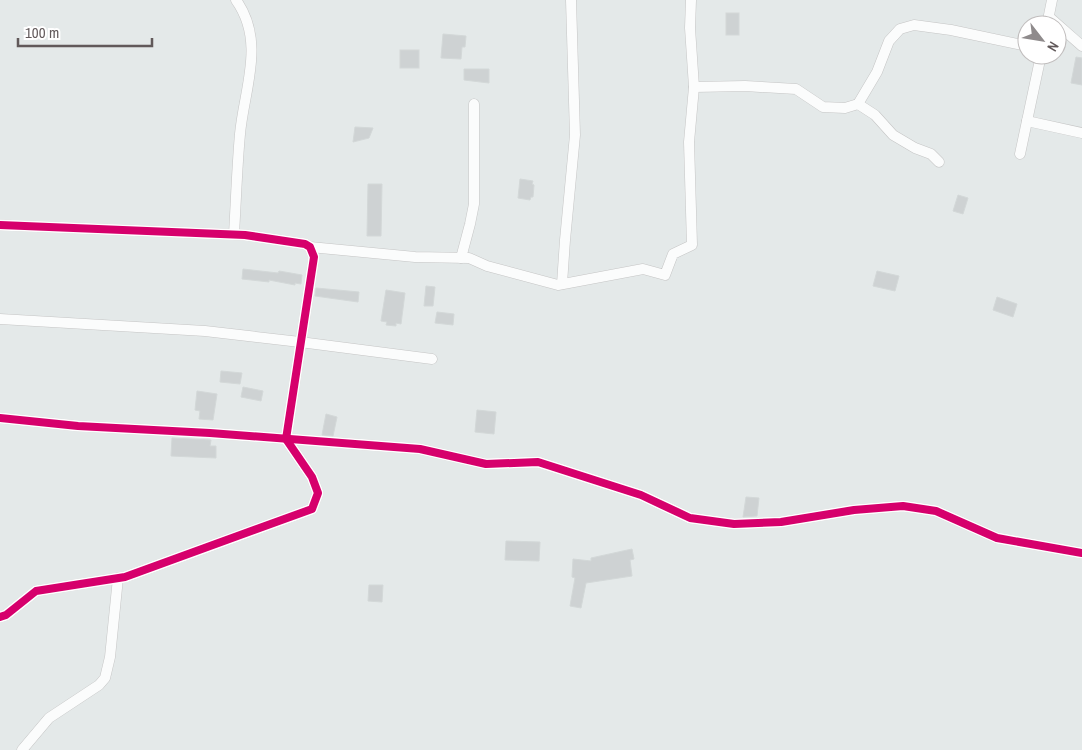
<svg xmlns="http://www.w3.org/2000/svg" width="1082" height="750" font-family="'Archivo Narrow',sans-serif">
	<rect width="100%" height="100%" fill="#e4e9e9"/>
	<!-- building -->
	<g fill="#ced2d3" stroke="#d3d8d8">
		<rect x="726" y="13" width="13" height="22"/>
		<polygon points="443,34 466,36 465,47 462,47 461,59 441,58"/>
		<rect x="400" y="50" width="19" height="18"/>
		<polygon points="1076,57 1082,58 1082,85 1071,83"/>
		<polygon points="464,69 489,69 489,83 464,80"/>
		<polygon points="355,127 373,128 369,138 353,142"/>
		<polygon points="520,179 533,181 532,184 534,185 533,197 531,197 530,200 518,198"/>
		<polygon points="368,184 382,184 381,236 367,236"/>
		<polygon points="958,195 968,198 963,214 953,211"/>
		<polygon points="243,269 278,273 279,271 302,275 301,284 295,283 295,285 269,280 269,282 242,279"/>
		<polygon points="877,271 899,276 895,291 873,286"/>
		<polygon points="426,286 435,287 433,306 424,306"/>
		<polygon points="316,288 359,292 358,302 315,296"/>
		<polygon points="386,290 405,293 401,324 396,323 396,326 386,325 387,322 381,321"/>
		<polygon points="997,297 1017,304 1013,317 993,310"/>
		<polygon points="437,312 454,314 453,325 435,323"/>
		<polygon points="221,371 242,373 240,384 220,382"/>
		<polygon points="243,387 263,391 261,401 241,397"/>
		<polygon points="197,391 217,394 213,420 199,419 200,411 195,410"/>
		<polygon points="477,410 496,412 494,434 475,432"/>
		<polygon points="326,414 337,417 333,436 322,435"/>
		<polygon points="172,438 211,440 210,446 216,446 216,458 171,456"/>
		<polygon points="746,497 759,498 757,516 743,517"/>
		<polygon points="506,541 540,542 539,561 505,560"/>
		<polygon points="632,549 634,559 630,560 632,576 586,583 581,608 570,606 575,578 572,577 573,559 591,561 591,558"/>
		<polygon points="369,585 383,585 382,602 368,601"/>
	</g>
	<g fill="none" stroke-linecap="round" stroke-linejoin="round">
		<!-- minor casing -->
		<g stroke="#c5c5c5" stroke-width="11">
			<g id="minor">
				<polyline points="1049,17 1082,46"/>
				<polyline points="1047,25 1052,0"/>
				<polyline points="694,87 745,86 796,89 823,107 845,108 858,104 877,72 889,41 900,29 914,25 951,30 1027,46"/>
				<polyline points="858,104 875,115 893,135 915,148 931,154 939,162"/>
				<polyline points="1027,121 1082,133"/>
				<polyline points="1020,154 1041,55"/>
				<polyline points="0,225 245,235 305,244 310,247 314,257 286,439 312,477 318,493 312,509 125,577 36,591 6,615 0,617"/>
				<path d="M234,234C236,201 237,167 240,134C244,89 266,42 236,0"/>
				<polyline points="310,247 415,257 469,258 487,266 558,285 643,269 665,275 673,254 692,245 689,142 694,87 690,28 691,0"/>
				<polyline points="461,258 470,224 474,204 474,104"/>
				<polyline points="562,284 565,240 575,135 571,0"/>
				<polyline points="0,319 205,331 300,342 432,359"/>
				<polyline points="0,418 78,426 210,433 420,449 486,464 538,462 641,495 690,518 734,524 781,522 854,510 903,506 936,511 997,538 1082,553"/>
				<polyline points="22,750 49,718 99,685 105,678 110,657 118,578"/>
			</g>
		</g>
		<!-- minor -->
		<use href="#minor" stroke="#fbfcfc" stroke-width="10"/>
		<!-- cycleway casing -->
		<g stroke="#fff" stroke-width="11">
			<g id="cycleway">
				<polyline points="0,225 245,235 305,244 310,247 314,257 286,439 312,477 318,493 312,509 125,577 36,591 6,615 0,617"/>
				<polyline points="0,418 78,426 210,433 420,449 486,464 538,462 641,495 690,518 734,524 781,522 854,510 903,506 936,511 997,538 1082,553"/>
			</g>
		</g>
		<!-- cycleway -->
		<use href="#cycleway" stroke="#d6006c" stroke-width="8"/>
	</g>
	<!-- north arrow -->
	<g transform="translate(1042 40) rotate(121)"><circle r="24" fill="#ffffff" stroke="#c0bdbd"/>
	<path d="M0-4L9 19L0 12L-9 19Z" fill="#8f8b8c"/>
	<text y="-8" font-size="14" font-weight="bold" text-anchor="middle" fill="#61595a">N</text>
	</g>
	<!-- scale -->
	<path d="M18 38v8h134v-8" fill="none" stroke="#61595a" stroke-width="2.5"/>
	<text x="25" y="38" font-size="15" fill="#61595a" stroke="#ffffff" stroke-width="4" paint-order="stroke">100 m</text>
</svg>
